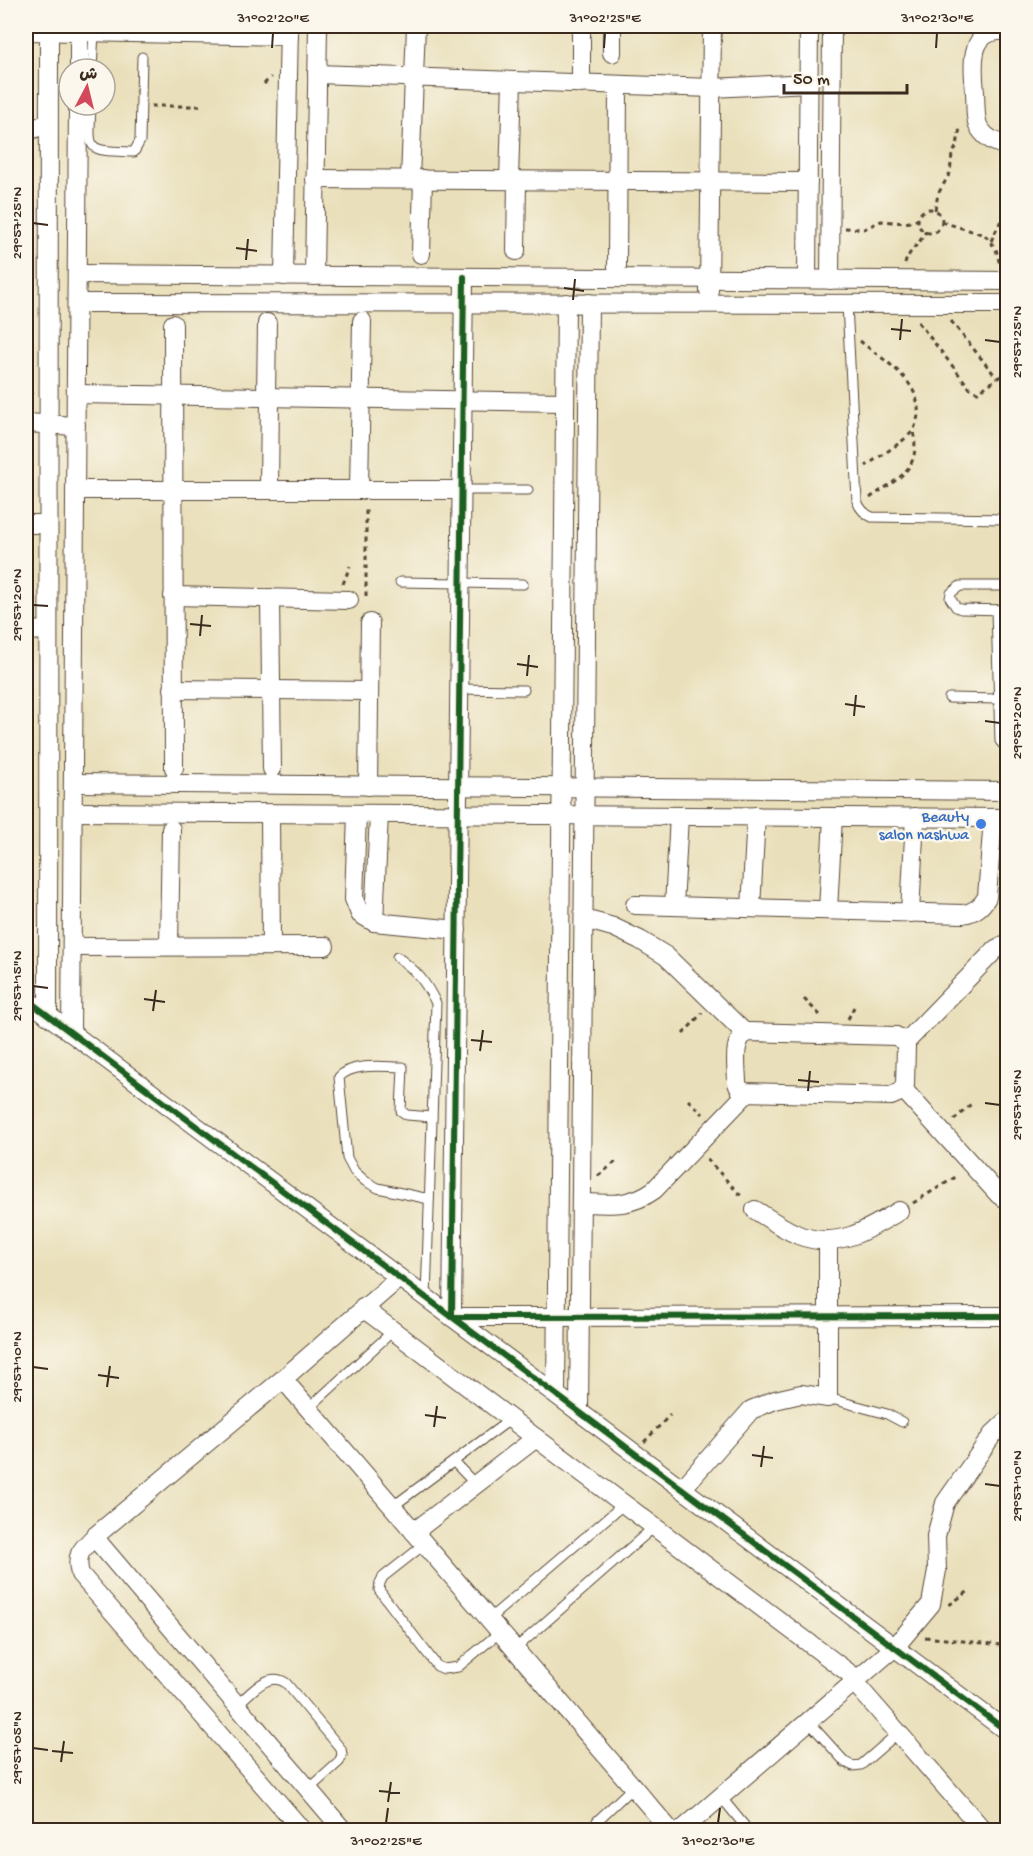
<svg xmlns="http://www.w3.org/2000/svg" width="1033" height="1856" font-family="'Gochi Hand','Playpen Sans Arabic',sans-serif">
	<rect width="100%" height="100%" fill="#fbf7ec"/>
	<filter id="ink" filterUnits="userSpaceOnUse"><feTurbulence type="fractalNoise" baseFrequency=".0167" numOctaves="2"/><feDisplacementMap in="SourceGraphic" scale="12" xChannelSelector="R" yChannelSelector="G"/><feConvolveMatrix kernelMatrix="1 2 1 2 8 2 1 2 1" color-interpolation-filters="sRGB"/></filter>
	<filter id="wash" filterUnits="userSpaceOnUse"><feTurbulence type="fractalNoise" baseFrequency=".008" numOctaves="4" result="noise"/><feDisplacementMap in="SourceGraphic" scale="24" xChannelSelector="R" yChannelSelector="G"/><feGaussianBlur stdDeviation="1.35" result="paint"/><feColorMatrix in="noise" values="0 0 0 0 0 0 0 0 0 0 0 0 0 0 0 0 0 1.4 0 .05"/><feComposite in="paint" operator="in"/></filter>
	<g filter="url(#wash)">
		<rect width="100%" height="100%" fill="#e9dfba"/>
	</g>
	<g filter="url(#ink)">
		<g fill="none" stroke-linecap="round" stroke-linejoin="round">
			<!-- service casing -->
			<g stroke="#554535" stroke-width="11">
				<g id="service">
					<polyline points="92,69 94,32"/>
					<path d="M91,105C89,153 85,150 134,152L140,141L142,57"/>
					<path d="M847,304L857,501C860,509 864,514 872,517L1008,519"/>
					<polyline points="461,490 528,490"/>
					<polyline points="400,582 523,584"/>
					<polyline points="1008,586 960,586 951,593 950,598 956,607 961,609 1008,610"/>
					<polyline points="996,610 1000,741 1008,750"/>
					<polyline points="459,689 524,690"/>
					<polyline points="949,698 998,699"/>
					<path d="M397,957C417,971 425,981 436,1003L426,1297"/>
					<path d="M429,1199L378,1188L365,1181L354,1171L347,1158L339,1077C354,1062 383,1067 403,1067L401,1111L407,1115L432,1117"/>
					<polyline points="828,1398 887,1414 902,1422"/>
					<polyline points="308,1409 393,1331"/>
					<polyline points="454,1462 475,1484"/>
					<polyline points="392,1507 511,1419"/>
					<polyline points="425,1544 383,1577 380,1583 379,1590 437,1666 444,1669 458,1667 500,1632"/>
					<polyline points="489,1619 624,1504"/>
					<polyline points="515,1649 654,1527"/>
					<path d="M237,1705C250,1694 268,1670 286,1683L341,1749L342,1755L339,1762L308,1790"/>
					<polyline points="808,1721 845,1762 853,1766 861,1765 898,1733"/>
					<polyline points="721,1797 748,1830"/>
					<polyline points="595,1830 597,1821 633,1787"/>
				</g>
			</g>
			<!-- minor casing -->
			<g stroke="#554535" stroke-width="20">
				<g id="minor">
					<polyline points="581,26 581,84"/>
					<polyline points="612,26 612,53"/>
					<polyline points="26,31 289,36"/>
					<path d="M1008,31C967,27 973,66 975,93C976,104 974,120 980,129C987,139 996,144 1008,145"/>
					<polyline points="79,69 79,32"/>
					<polyline points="317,74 712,88 809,83"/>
					<polyline points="26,132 48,123"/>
					<polyline points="315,179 808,182"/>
					<polyline points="410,179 416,26"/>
					<polyline points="509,180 512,81"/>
					<polyline points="516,251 517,180"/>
					<polyline points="421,254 423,179"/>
					<polyline points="617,267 618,85"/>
					<polyline points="77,274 1008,281"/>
					<polyline points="284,276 289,26"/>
					<polyline points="314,276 318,26"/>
					<polyline points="464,277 452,1317 1008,1316"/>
					<polyline points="807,279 809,26"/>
					<polyline points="830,280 832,26"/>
					<polyline points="709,291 712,26"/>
					<polyline points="77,303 1008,304"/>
					<polyline points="173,324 174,768"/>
					<polyline points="76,394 565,402"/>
					<polyline points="266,397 267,323"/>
					<polyline points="26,423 76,426"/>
					<polyline points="75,490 461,490"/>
					<polyline points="269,490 270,397"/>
					<polyline points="359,490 362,321"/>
					<polyline points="26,524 48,524"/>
					<polyline points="173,596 349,600"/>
					<polyline points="270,598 272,769"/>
					<polyline points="26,631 48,630"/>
					<polyline points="173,689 369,691"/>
					<polyline points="73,783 1008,791"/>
					<polyline points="368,786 370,623"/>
					<polyline points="73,812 1008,818"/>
					<polyline points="270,814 271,946"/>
					<polyline points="357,814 354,899 360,914 374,922 457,930"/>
					<path d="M635,905L963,914C975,912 981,907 987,897L993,818"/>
					<polyline points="674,906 679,816"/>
					<polyline points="751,908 756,816"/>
					<polyline points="828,910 833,817"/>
					<polyline points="910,913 915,817"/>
					<polyline points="584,919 613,927 640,940 666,956 745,1033"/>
					<polyline points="374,922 379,814"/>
					<polyline points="169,946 171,829"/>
					<polyline points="72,947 325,946"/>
					<polyline points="26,999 1008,1732"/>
					<polyline points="48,1016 49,26"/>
					<path d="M748,1032L896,1036L903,1040L906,1046L905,1085L900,1092L891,1096L744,1092L739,1088L737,1083C737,1067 731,1039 748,1032Z"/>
					<polyline points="71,1033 78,105"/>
					<polyline points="905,1043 996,949 1008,943"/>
					<polyline points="903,1089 999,1195 1008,1200"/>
					<path d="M582,1203C610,1204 630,1207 654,1190L747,1093"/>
					<path d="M755,1210C770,1219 787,1232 804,1237C840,1248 869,1229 899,1211"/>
					<polyline points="363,1308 857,1679"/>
					<polyline points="283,1379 670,1830"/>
					<polyline points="556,1394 566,303"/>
					<polyline points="579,1412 589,303"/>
					<polyline points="682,1489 751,1410 775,1400 801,1394 828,1398 828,1241"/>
					<polyline points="414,1532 536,1438"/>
					<polyline points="94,1537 343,1830"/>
					<polyline points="854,1682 983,1830"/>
					<path d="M302,1830L80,1574C75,1555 81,1550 94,1537L283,1379L399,1278"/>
					<polyline points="682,1830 895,1647 931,1604 937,1570 936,1536 945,1503 993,1434 1008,1420"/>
				</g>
			</g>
			<!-- path -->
			<g stroke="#554535" stroke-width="3" stroke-dasharray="4.5 4.5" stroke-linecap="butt">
				<polyline points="264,84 271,77"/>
				<polyline points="151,106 200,106"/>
				<polyline points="26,168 32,161"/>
				<circle cx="930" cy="221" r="12"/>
				<polyline points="935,210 938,194 950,173 952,154 957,146 960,127"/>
				<polyline points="942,222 985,235 996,249 1000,265"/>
				<polyline points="845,228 864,229 881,221 906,223 919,219"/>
				<polyline points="991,241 1008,206"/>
				<path d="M905,264C908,251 920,244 926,231"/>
				<polyline points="951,321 997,378"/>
				<polyline points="918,322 972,391 978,392 1008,371"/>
				<path d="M860,341C884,361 921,380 918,415C917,421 915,429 911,433C899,445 881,455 866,466"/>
				<polyline points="26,386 32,394"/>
				<path d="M870,498C898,478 922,470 913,431"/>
				<polyline points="343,584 350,566"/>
				<polyline points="366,596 366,507"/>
				<polyline points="804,999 822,1017"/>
				<polyline points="848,1019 854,1007"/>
				<polyline points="683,1034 702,1013"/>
				<polyline points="688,1100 703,1114"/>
				<polyline points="954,1120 971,1104"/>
				<polyline points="707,1159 743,1198"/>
				<polyline points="598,1176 618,1160"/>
				<polyline points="913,1203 959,1175"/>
				<polyline points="644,1442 670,1415"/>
				<polyline points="949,1605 969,1591"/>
				<polyline points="925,1637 1002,1645"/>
			</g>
			<!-- service -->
			<use href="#service" stroke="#fff" stroke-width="9"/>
			<!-- minor -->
			<use href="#minor" stroke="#fff" stroke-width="18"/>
			<!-- cycleway casing -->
			<g stroke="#fbf7ec" stroke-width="10">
				<g id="cycleway">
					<polyline points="464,277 452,1317 1008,1316"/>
					<polyline points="26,999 1008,1732"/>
				</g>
			</g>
			<!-- cycleway -->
			<use href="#cycleway" stroke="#1b5e20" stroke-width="6"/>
		</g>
	</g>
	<!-- ticks -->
	<path fill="none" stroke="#3b2a1e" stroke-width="2" d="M272,48L273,33M604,48L605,33M936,48L937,33M33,223L48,225M236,248L257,251M246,260L248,239M564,288L584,291M573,300L575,279M891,329L911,331M900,340L902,319M985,340L1000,342M33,605L48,606M190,624L211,626M200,636L202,615M517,664L538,667M527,676L529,655M845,704L865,707M854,716L856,695M985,721L1000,723M33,986L48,988M144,999L165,1002M153,1011L156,990M471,1040L492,1042M480,1051L483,1030M798,1080L819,1082M808,1091L810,1071M985,1103L1000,1105M33,1367L48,1369M98,1375L119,1378M107,1387L110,1366M425,1415L446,1418M434,1427L437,1406M752,1455L773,1458M761,1467L764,1446M985,1484L1000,1486M33,1748L48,1750M52,1751L73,1753M61,1762L64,1741M379,1791L400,1793M388,1802L391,1782M386,1823L388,1808M718,1823L720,1808"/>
	<!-- markers -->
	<circle fill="#3f7fe0" stroke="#fbf7ec" stroke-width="2" cx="981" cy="824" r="6"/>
	<g text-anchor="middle" stroke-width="5" stroke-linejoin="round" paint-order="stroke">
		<!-- shop labels -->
		<g font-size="16" fill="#366cbe" stroke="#fbf7ec" text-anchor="end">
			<text x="969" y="821">Beauty<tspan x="969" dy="18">salon nashwa</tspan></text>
		</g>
	</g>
	<!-- margin -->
	<rect width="1033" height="1856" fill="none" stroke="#fbf7ec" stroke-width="66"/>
	<!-- north arrow -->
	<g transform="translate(87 87) rotate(7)"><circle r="28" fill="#fbf7ec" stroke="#aea59a" stroke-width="1.5"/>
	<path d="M0-4.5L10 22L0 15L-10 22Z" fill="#d1495b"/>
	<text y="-9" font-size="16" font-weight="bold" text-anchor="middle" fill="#3b2a1e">ش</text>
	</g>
	<!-- scale -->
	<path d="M784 84v9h123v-9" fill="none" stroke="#3b2a1e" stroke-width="3"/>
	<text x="793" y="84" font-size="18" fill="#3b2a1e" stroke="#fbf7ec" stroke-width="4.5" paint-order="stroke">50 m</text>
	<rect x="33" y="33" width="967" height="1790" fill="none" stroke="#3b2a1e" stroke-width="2"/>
	<g font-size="15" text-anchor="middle" fill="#3b2a1e">
		<text x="273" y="22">31°02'20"E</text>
		<text x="605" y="22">31°02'25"E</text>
		<text x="937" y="22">31°02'30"E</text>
		<text transform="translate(16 223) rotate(-90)" y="5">29°57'25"N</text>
		<text transform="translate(1016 342) rotate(-90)" y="5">29°57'25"N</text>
		<text transform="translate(16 605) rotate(-90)" y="5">29°57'20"N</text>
		<text transform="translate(1016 723) rotate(-90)" y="5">29°57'20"N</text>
		<text transform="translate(16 986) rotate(-90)" y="5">29°57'15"N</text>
		<text transform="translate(1016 1105) rotate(-90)" y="5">29°57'15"N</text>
		<text transform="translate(16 1367) rotate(-90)" y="5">29°57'10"N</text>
		<text transform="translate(1016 1486) rotate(-90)" y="5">29°57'10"N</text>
		<text transform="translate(16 1748) rotate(-90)" y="5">29°57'05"N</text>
		<text x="386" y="1845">31°02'25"E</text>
		<text x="718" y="1845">31°02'30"E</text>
	</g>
</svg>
